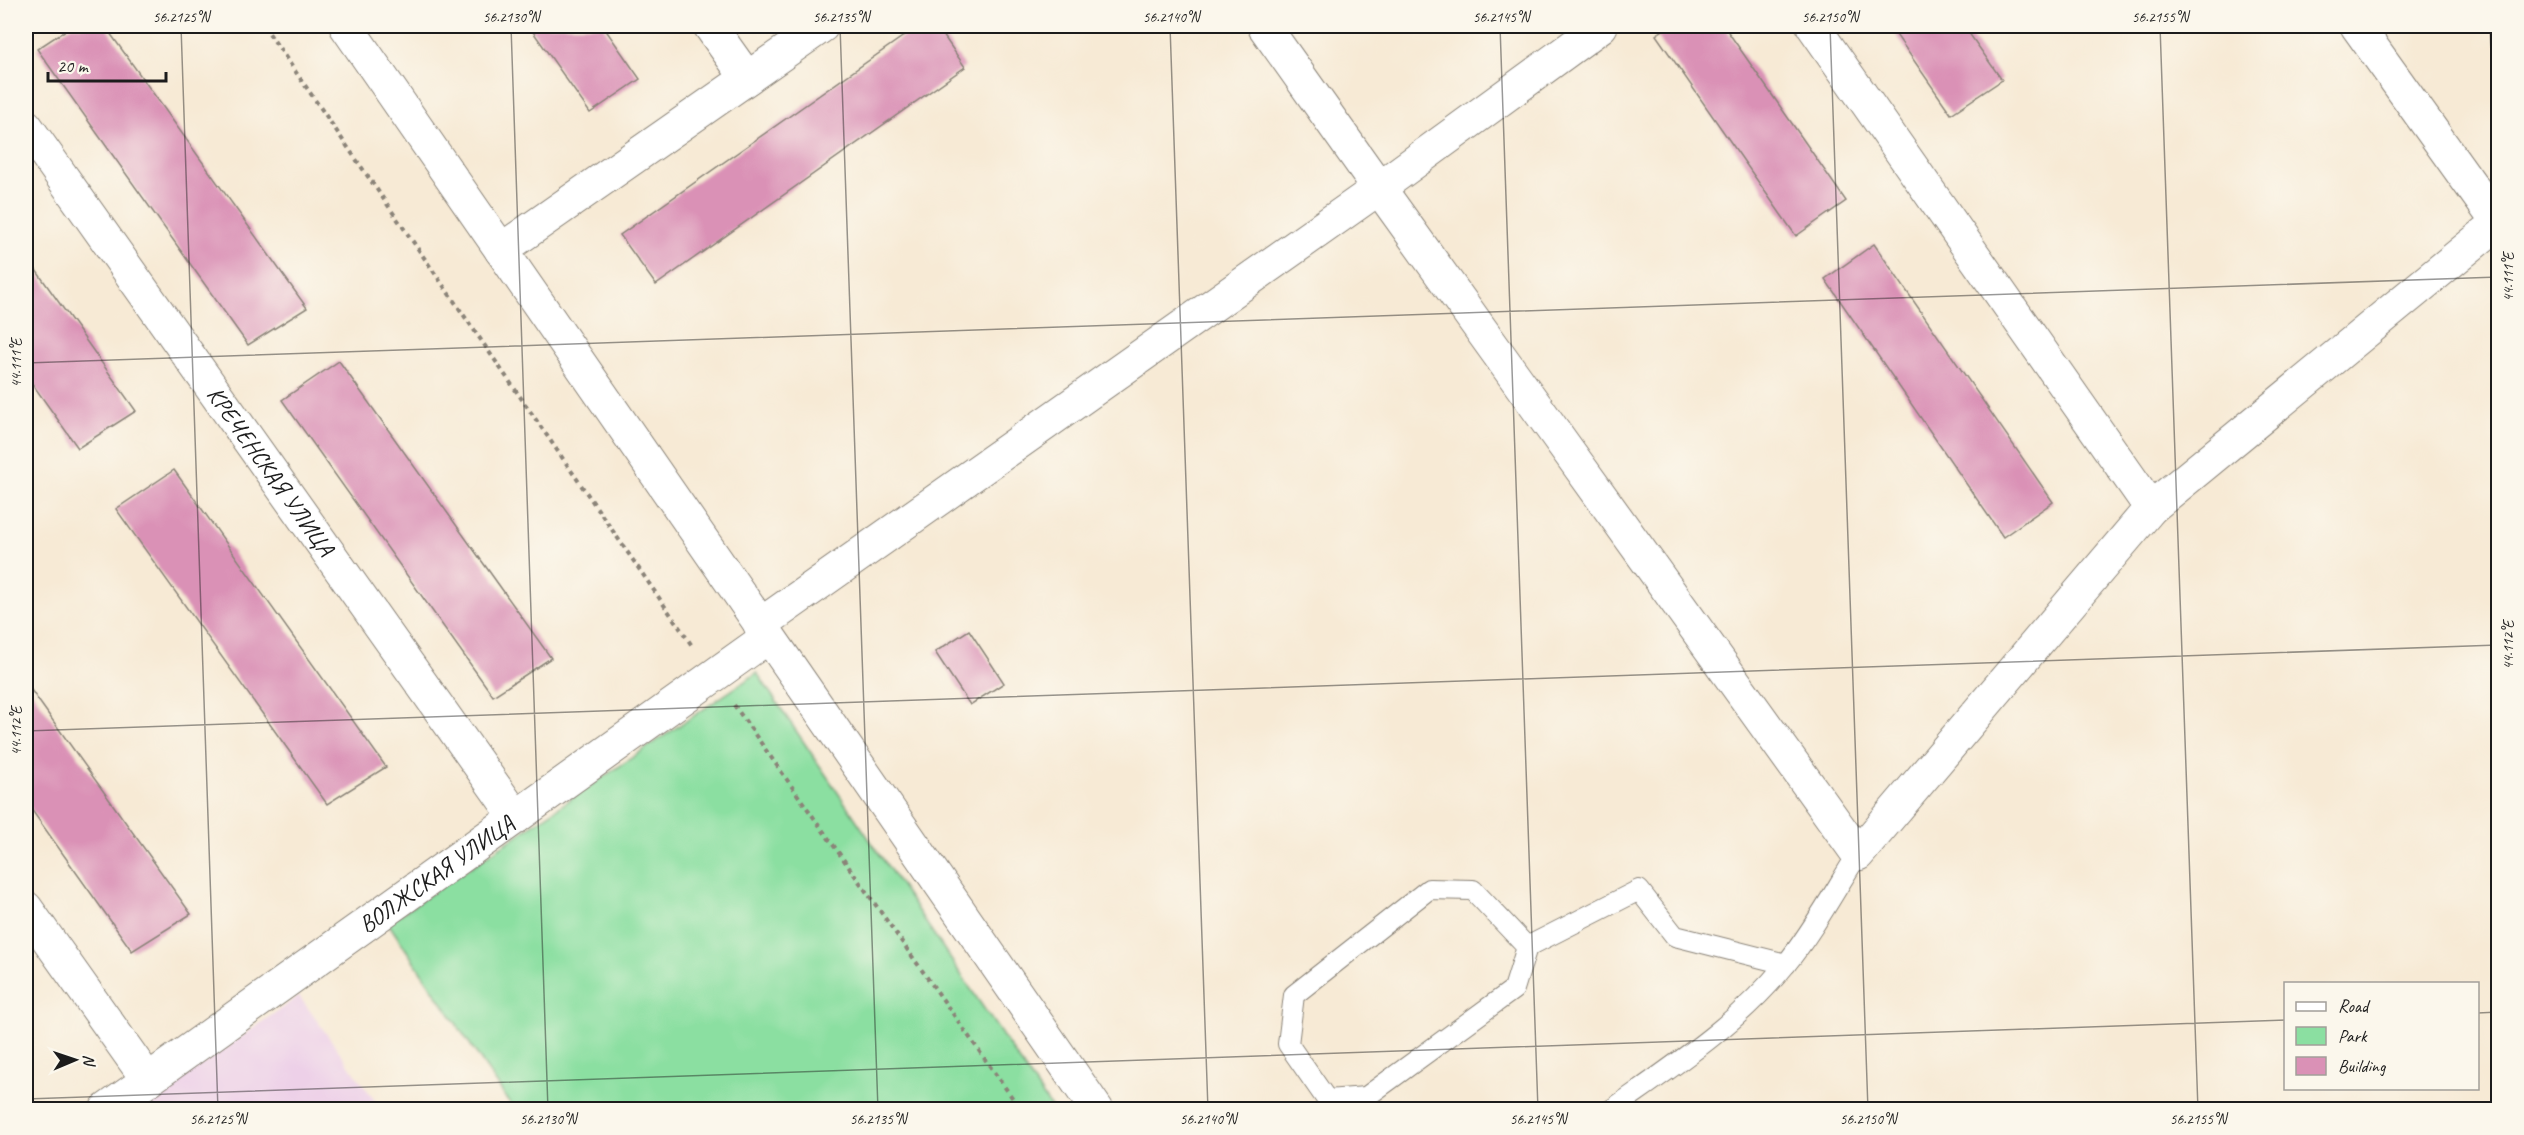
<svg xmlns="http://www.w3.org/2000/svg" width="2524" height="1135" font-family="Caveat,sans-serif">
	<rect width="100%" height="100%" fill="#fbf7ec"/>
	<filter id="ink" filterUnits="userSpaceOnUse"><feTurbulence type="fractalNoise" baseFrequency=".0167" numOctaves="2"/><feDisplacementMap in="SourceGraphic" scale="12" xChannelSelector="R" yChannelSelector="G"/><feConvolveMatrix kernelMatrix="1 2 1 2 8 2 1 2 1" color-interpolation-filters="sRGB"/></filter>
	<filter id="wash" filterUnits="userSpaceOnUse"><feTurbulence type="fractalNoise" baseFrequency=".008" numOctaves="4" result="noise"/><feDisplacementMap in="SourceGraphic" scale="24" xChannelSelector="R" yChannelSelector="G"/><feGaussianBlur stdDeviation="1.35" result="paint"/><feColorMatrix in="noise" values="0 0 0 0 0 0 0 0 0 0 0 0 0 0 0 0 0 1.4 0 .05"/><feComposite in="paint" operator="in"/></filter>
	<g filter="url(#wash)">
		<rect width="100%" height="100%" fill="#f7ead5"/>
		<!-- built -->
		<polygon fill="#edd0e8" points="299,996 381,1109 139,1109"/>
		<!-- green -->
		<polygon fill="#8bdfa1" stroke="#547e5e" stroke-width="1.5" points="757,673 1052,1109 514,1109 388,923"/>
		<g id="blocks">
			<!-- building -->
			<g fill="#da91b6">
				<polygon points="72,26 105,26 307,308 248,345 37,49"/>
				<polygon points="529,26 603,26 640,79 590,113"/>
				<polygon points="918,26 937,26 965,67 656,285 620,235"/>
				<polygon points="1669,26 1724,26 1846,201 1796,236 1656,35"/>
				<polygon points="1890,26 1964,26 2002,80 1951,114"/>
				<polygon points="1874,244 2053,502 2003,537 1825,279"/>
				<polygon points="26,256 136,411 78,448 26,375"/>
				<polygon points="339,361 551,658 493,696 282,400"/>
				<polygon points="174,470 386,767 327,804 116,509"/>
				<polygon points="969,630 1004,683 970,705 935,652"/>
				<polygon points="26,683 191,914 132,951 26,802"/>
			</g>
		</g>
	</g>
	<g filter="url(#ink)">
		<use href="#blocks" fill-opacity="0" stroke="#8a8378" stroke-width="1.5"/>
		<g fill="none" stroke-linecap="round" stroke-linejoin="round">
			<!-- lane casing -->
			<g stroke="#8a8378" stroke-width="22">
				<g id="lane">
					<polyline points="1527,947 1473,890 1429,889 1294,995 1288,1044 1327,1100 1366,1097 1514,989 1527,947 1639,890 1675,936 1786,964"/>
					<path d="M1611,1110C1673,1066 1738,1024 1786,964C1813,931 1835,890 1858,854"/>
				</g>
			</g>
			<!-- street casing -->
			<g stroke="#8a8378" stroke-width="35">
				<g id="street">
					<polyline points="346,26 1097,1110"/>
					<polyline points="710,26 747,78"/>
					<polyline points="1264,26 1379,188 1858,854 2151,508 2498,223 2357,26"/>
					<polyline points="1813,26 2151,508"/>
					<path id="s1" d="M26,126L516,817"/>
					<polyline points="501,250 822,26"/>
					<polyline points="760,625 1379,188 1601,26"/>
					<polyline points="26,908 148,1080"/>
					<path id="s2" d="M106,1110L768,637"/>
				</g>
			</g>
			<!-- path -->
			<g stroke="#8a8378" stroke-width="4" stroke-dasharray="4.5 4.5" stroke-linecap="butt">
				<polyline points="264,26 693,647"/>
				<polyline points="734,705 1021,1110"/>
			</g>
			<!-- lane -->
			<use href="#lane" stroke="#fff" stroke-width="20"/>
			<!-- street -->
			<use href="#street" stroke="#fff" stroke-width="33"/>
		</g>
	</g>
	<!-- ticks -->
	<path fill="none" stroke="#1c1c1c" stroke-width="1.5" stroke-opacity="0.45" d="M181,26L218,1110M511,26L548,1110M840,26L878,1110M1170,26L1208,1110M1500,26L1538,1110M1830,26L1868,1110M2160,26L2198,1110M2490,26L2498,269M26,363L2498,277M26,731L2498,645M2478,1013L2498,1012M26,1099L2286,1020"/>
	<g text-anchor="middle" stroke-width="4.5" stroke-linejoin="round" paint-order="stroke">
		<!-- street labels -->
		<g font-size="24" fill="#1c1c1c" stroke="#fbf7ec">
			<text dy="8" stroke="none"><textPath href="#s1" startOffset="423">КРЕЧЕНСКАЯ УЛИЦА</textPath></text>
			<text dy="8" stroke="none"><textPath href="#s2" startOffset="406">ВОЛЖСКАЯ УЛИЦА</textPath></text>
		</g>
	</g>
	<!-- margin -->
	<rect width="2524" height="1135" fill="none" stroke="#fbf7ec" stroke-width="66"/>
	<!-- legend -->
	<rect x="2284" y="982" width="195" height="108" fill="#fbf7ec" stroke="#a29f99" stroke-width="1.5"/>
	<rect x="2296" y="1002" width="30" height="9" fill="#ffffff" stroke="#a29f99" stroke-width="1.5"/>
	<text x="2338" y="1012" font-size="18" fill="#1c1c1c">Road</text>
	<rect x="2296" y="1027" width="30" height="18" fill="#8bdfa1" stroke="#a29f99" stroke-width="1.5"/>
	<text x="2338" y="1042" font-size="18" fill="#1c1c1c">Park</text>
	<rect x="2296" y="1057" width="30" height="18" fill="#da91b6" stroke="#a29f99" stroke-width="1.5"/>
	<text x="2338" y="1072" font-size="18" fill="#1c1c1c">Building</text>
	<!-- north arrow -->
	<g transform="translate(75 1060) rotate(88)" stroke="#fbf7ec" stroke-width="4.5" paint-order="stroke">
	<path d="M0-4.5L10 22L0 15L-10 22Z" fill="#1c1c1c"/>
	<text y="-9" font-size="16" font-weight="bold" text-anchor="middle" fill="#1c1c1c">N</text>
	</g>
	<!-- scale -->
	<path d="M48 72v9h118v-9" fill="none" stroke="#1c1c1c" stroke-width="3"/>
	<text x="57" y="72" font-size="18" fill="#1c1c1c" stroke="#fbf7ec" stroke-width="4.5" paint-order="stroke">20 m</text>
	<rect x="33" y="33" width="2458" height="1069" fill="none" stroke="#1c1c1c" stroke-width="2"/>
	<g font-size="15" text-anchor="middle" fill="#1c1c1c">
		<text x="181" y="22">56.2125°N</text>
		<text x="511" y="22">56.2130°N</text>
		<text x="841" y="22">56.2135°N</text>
		<text x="1171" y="22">56.2140°N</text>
		<text x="1501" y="22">56.2145°N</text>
		<text x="1830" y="22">56.2150°N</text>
		<text x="2160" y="22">56.2155°N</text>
		<text transform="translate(2508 277) rotate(-90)" y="5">44.111°E</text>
		<text transform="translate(16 363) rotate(-90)" y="5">44.111°E</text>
		<text transform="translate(2508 645) rotate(-90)" y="5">44.112°E</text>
		<text transform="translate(16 731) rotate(-90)" y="5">44.112°E</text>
		<text x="218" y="1124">56.2125°N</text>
		<text x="548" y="1124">56.2130°N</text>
		<text x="878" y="1124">56.2135°N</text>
		<text x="1208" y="1124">56.2140°N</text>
		<text x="1538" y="1124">56.2145°N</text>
		<text x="1868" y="1124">56.2150°N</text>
		<text x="2198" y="1124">56.2155°N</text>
	</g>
</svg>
